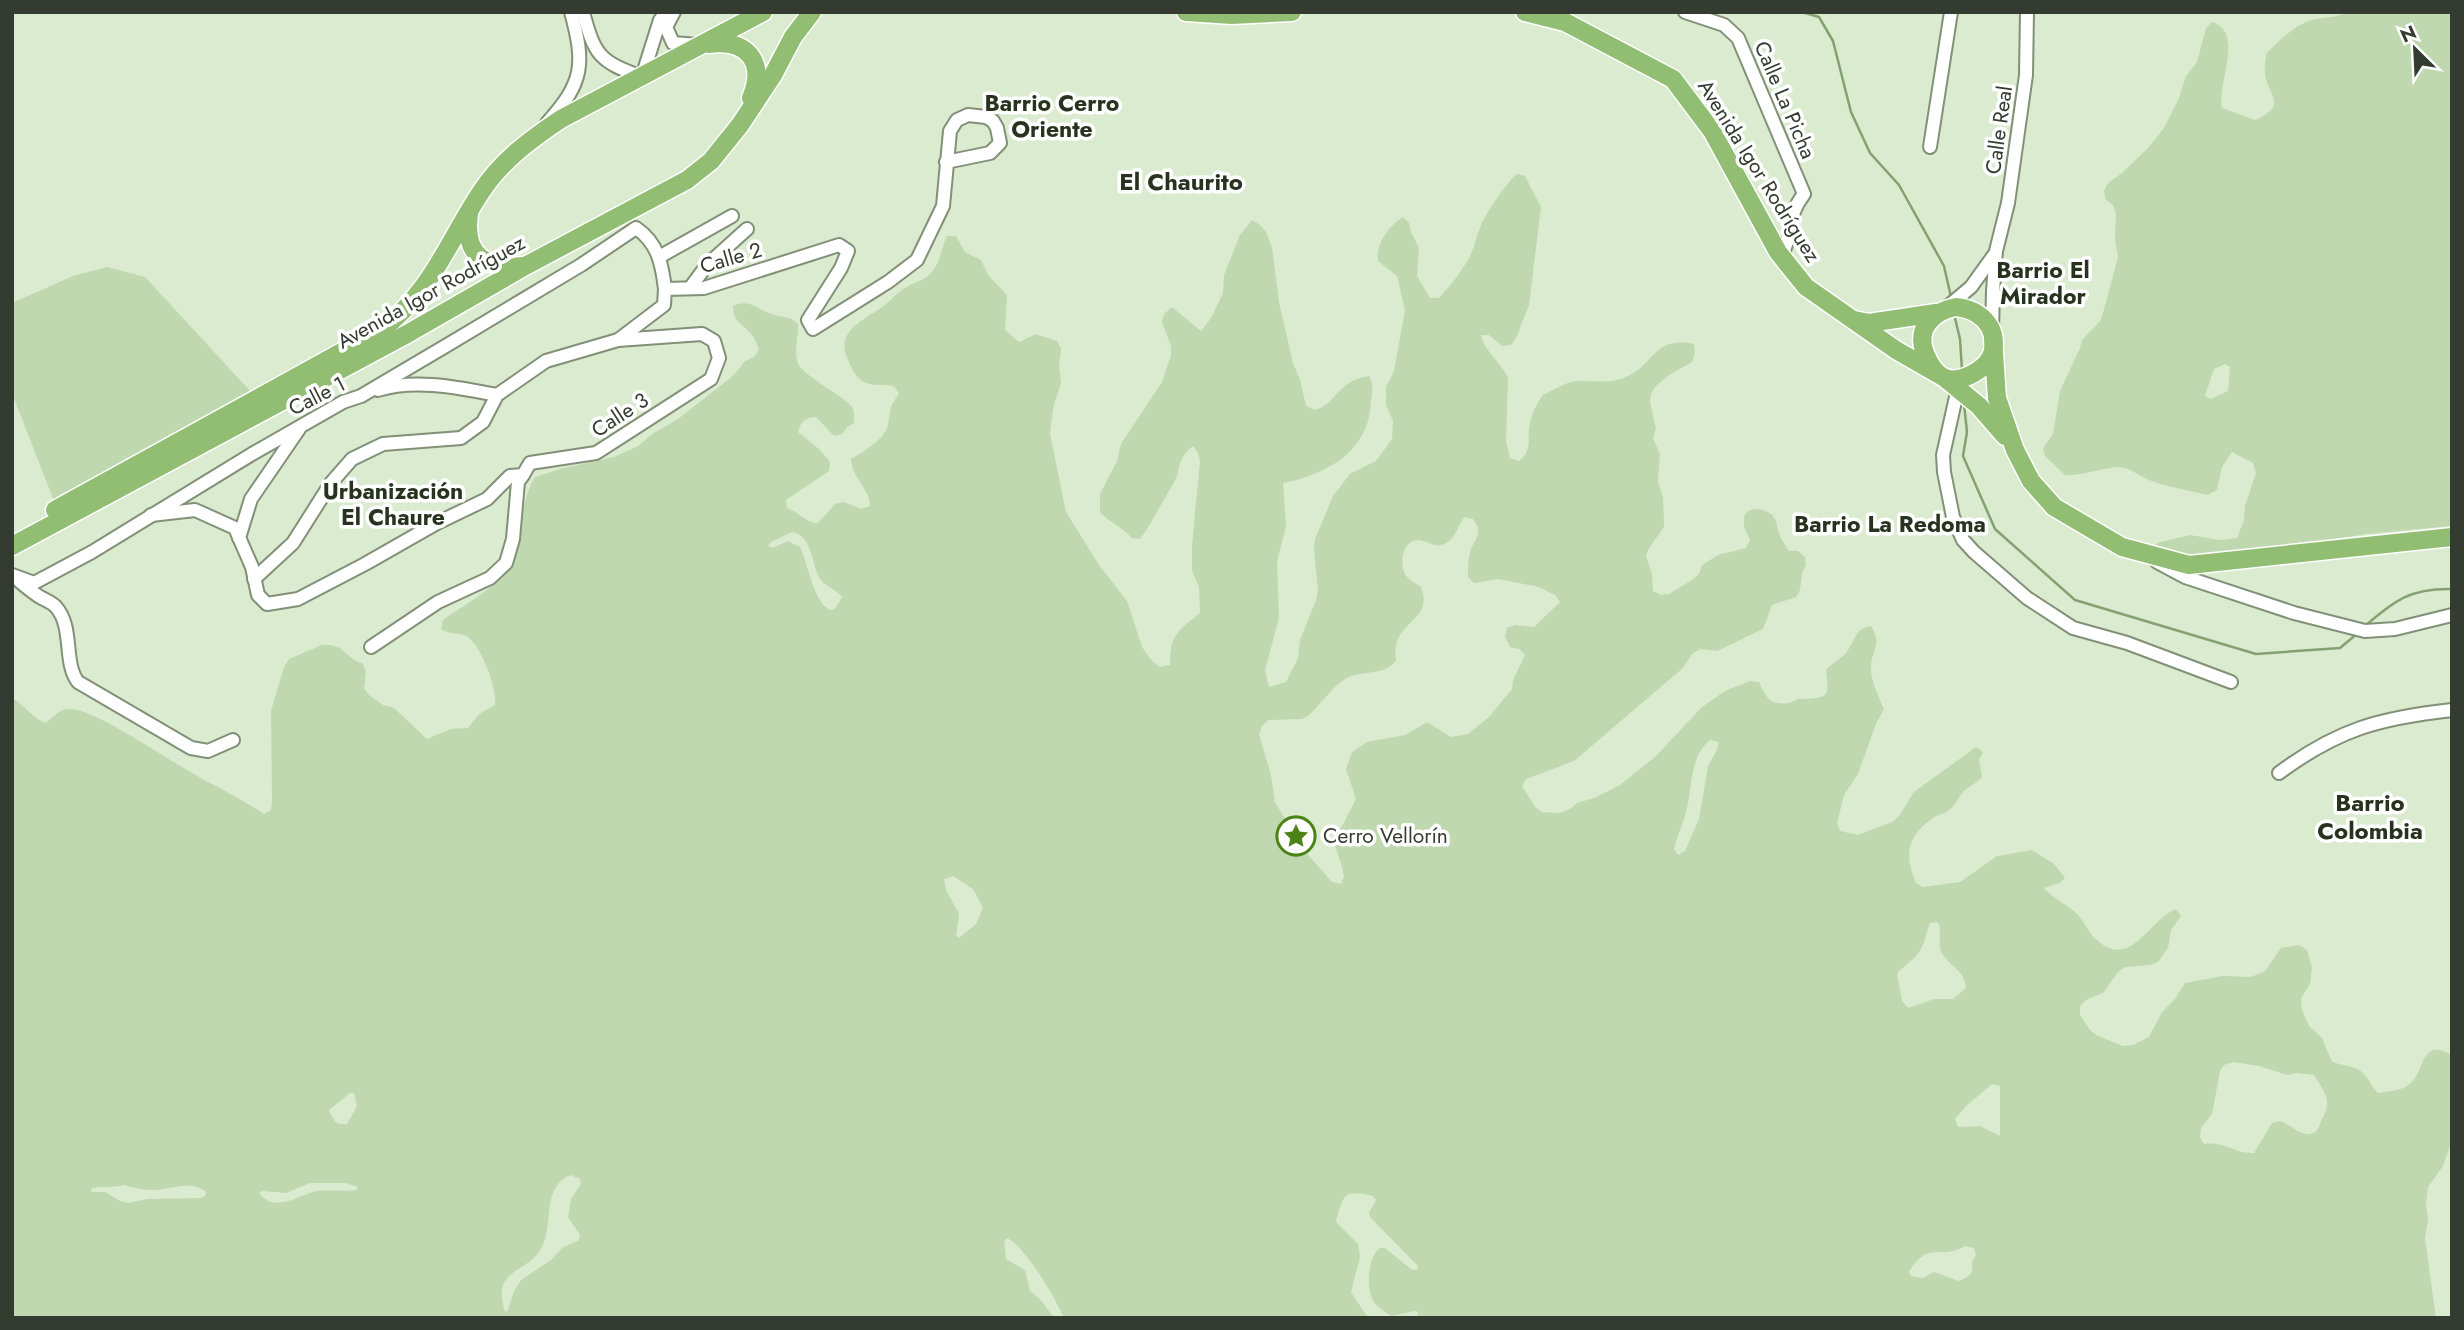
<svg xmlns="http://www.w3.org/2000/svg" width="2464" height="1330" font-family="Jost,sans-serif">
	<rect width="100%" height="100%" fill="#daebd0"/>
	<!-- green -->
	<g fill="#c0d8b0" fill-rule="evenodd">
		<path d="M2349,12H2452V526L2367,534L2222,557L2193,558L2152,549L2157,543L2190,535L2220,540L2237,538L2244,520L2245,506L2256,473L2253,463L2232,452L2222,467L2217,490L2207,495C2188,490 2167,487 2149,480C2138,476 2130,467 2119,467C2101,468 2082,476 2065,475L2045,456L2043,448L2053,434L2060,391L2080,348L2082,340L2100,321L2103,313L2118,257L2115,239L2116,214L2113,205L2106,200L2104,191L2108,183L2122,173L2148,148L2164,128L2179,98L2186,76L2197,62L2206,28L2212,22C2245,32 2217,82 2222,108L2255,120C2291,104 2266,96 2265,72C2264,66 2266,60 2266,54C2279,41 2297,22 2316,19C2327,17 2338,17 2349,12ZM2225,364L2230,367L2228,391L2211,399L2205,396L2214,369Z"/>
		<path d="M1517,174L1525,176L1541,207L1529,305L1516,338L1511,345L1502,346L1489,335H1481C1484,351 1501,362 1508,378L1506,441L1510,458L1519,461C1534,449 1526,439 1530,423C1532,413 1537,403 1543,395C1554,390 1567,381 1579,381C1596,381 1612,384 1628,376C1657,362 1653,336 1694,344L1695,353L1692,362L1669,375L1656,386L1651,394L1650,402L1656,429L1653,438L1660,454L1658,481L1663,498L1664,519V527L1649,548L1646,556L1652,574L1653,591L1661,595L1669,594L1692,580L1699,574L1702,565L1718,555L1746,548L1750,540C1748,535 1744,529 1744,524C1741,506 1762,506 1772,515C1778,521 1777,529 1780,536C1782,541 1786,546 1789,551H1798L1805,557L1806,565L1802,573L1800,590L1796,597L1772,605L1763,629L1717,651L1700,649L1692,654L1683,668L1574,761L1526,779L1522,786L1535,807L1542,812L1560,813L1570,809L1577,803L1594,798L1620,785L1655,757L1702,707L1725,691L1750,681L1759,682C1766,699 1772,707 1792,702C1800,699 1794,699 1802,699C1828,698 1830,697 1826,670C1833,662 1843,658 1848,650C1856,638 1856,628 1871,626C1882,645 1873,647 1871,665C1870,679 1878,696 1884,709L1876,724L1858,774L1844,795L1837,823L1840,831L1858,835L1892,822L1899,816L1914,792L1976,747L1983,752L1979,760L1982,777C1977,783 1971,785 1965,790C1958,797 1956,805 1948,811C1943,814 1938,815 1933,818C1907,835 1904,856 1916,883L1923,887L1960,882L1997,856L2032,850L2054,864L2065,878L2060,883L2044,888C2053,899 2067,904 2077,914C2085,922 2088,933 2097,940C2131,971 2149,919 2176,909L2181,916L2171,930L2168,948L2158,962L2150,965L2125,967L2118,972L2103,993L2086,1000L2080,1006V1015L2090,1030L2098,1036L2123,1046L2133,1045L2149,1037L2162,1012L2175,999L2185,983L2223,976L2251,977L2265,971L2281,948L2299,945L2307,950L2312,967L2310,984L2301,998L2302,1010L2309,1026L2322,1038L2332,1062C2343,1066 2356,1065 2364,1074C2370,1080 2371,1087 2378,1093C2388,1091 2402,1091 2410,1084C2426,1070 2420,1037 2452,1055V1140L2443,1166L2428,1187L2426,1204L2428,1220L2425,1238L2436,1318H1417L1418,1312L1415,1311L1392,1316C1386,1313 1378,1308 1374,1302C1365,1289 1368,1256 1380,1248H1385L1411,1269L1417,1270L1418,1266L1370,1217L1369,1213L1376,1200L1373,1196C1344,1189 1343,1194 1336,1222L1358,1244L1360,1257L1351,1292L1366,1315L1371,1318H1064C1056,1299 1025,1246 1007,1238L1004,1242L1006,1259L1025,1270L1030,1291L1040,1299L1054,1318H12V698C25,705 33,719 46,723C53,717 60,709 69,709C92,707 165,758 189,771C214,786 240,798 264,814L271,810L272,801L271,711L284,667L289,659L322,645H331L340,648L354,660L363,664L366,672L364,688L369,695L383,705L394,708L427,739L451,729L468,728L479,714L495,705C497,688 482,648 468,637C460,632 449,635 441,629L443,620C470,600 505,586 516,550C523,525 521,500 535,477L560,469L614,457L638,446L652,434L678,419L734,375L745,361L754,357L759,350C757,344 755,338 751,334C742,323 733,322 733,306C750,298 756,309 771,314C782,318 789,315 798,324C799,336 792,356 800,367C811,380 845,397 852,407C855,412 854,418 854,423L847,427L842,434L834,436L816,417C805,418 801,421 798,432L819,449L830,462L829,471L786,500L787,508C799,512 806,523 818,523L835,504L844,502L861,509L870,506C870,489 852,478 851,459C863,452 885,439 888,425C891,410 888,408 899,394L895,387C885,383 873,387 864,382C855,377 852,369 848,360C834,330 865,320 885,305C893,298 900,290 910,285C916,282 924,280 929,275C940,265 941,249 947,236H956L965,252L981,260L988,275L1007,295L1005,330L1019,342L1036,334L1057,341L1061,349L1059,366L1061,383L1053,408L1050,434L1066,512L1099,565L1127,601L1142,647L1152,661L1160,667L1170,665C1170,634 1178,631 1200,613L1199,587L1192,571V545L1200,461L1198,453L1193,446C1174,461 1183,470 1172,486C1161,503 1153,522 1140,539L1132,538C1122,527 1109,522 1100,512V494L1117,461L1121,444L1162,382L1171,355V346L1162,322L1164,314L1172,307L1201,331L1211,318L1223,293L1224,275L1240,235L1252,220L1260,225L1266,232L1272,248L1279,302L1293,363L1300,380L1306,406L1315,410C1336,405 1336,381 1369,376C1374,385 1372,391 1371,402C1369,451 1328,474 1283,483L1286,526L1277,562L1279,618L1265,670L1269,687L1286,682L1298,658L1300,640L1316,600L1318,591L1314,548L1315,539L1333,496L1350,474L1376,461L1392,439L1393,421L1386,405V387L1394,371L1405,310L1397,276L1378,261C1376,243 1388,227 1403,217L1409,223L1411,232L1419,248L1417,276L1430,298H1439C1451,285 1463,270 1471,254C1475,245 1476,236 1480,228C1485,214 1506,183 1517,174ZM1464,517L1473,519C1484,533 1475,538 1470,552C1468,560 1468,569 1468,577L1474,583L1499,579L1539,587L1555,595L1560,602L1534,627L1515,625L1507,628L1505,636L1510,647L1519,649L1525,655L1513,680L1512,689L1489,717L1468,734L1451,737L1427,722L1405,735L1367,742L1352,752L1346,769L1356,799L1334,842L1342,867L1344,876L1341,884L1332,882L1290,834L1284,817L1275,802L1271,775L1259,734L1262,726L1268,720L1302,719L1309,715C1321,704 1332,687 1345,679C1363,669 1382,677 1396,661C1389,620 1435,623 1421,587C1416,583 1408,580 1405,574C1399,563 1403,538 1420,540C1430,542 1435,549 1446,543C1454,540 1459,525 1464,517ZM792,532C813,536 811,564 820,579C825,586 836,589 842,597L835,609L831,610C814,605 808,563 800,547L788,541L772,548L768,546L771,542ZM1710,740L1719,742L1717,750L1708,766L1699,819L1685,851L1678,855L1674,849C1677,836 1683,824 1686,812C1693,787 1689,757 1710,740ZM953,876L973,889L983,908L976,924L959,938L956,936L959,914L946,890L944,879ZM1938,922C1943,932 1936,946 1943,955C1952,968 1965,971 1966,988L1953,999H1934L1908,1008L1902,1001L1897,974C1902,967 1909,963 1915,957C1924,948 1926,934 1930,923ZM2233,1062L2259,1066L2287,1075L2297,1073L2314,1075C2326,1095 2333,1100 2321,1121C2319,1127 2318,1132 2311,1134C2301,1136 2289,1124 2280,1121L2272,1123L2254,1153C2234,1154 2226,1141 2204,1144L2200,1137L2201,1128L2212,1114L2220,1071L2224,1065ZM1992,1084L2000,1086V1136L1980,1126L1958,1127L1955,1119L1966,1106ZM350,1093H354L357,1106L347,1124C335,1126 333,1119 329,1110ZM571,1175L580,1179L581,1184L571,1199L568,1217L580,1235L579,1240L562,1248L551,1260L521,1280L514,1291L508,1310L505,1312C491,1266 528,1275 542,1247C554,1224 541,1186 571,1175ZM310,1183H345L358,1187L356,1190C343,1192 330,1189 317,1191C298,1195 275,1214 259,1193L263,1191L286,1193ZM123,1185C132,1187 141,1190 151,1190C169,1190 191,1179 206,1192L205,1196L201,1198L147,1199L129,1203L120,1201L105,1192H91L92,1188C103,1186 113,1188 123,1185ZM1965,1246L1974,1248L1976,1255L1972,1262C1974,1275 1969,1276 1959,1281L1934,1272L1923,1278L1911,1276L1909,1272C1929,1239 1940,1261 1965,1246Z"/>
		<polygon points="107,267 145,277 251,392 54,501 12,393 12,303 73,276"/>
	</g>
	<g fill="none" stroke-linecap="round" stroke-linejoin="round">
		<!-- stream -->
		<g stroke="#85a171" stroke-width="2.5">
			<polyline points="1802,12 1819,17 1833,41 1851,112 1870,153 1899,185 1944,266 1951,297"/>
			<polyline points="1954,314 1960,339 1962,370"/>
			<polyline points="1964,404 1967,432 1963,456 1995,529 2075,600 2256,654 2340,648 2358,633"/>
			<path d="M2365,626C2395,600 2411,588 2452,589"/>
		</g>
		<!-- minor casing -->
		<g stroke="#819077" stroke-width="16">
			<g id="minor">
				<path d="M583,12C595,56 599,61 642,77L660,20L667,12"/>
				<polyline points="674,12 666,27 673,43 698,45"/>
				<path d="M1685,12L1724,25L1738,38L1804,194C1787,216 1794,227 1784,250L1778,252"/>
				<path d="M547,123C584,82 585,64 571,12"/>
				<polyline points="1930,147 1951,12"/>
				<polyline points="659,257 732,216"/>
				<polyline points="690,288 707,265 747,229"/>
				<polyline points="1946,308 1971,287 1994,255"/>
				<polyline points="1992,331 1993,291 1996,251 2008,203 2026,75 2027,12"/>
				<polyline points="1958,388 1943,455 1944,472 1953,517 1963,540 1974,552 2027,598 2073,628 2127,643 2231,682"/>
				<path d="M378,390C415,378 460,388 497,395"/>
				<polyline points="151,515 195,510 235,528 252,567 258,595 267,604 298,599 365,564 437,523 487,499 510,476 523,475 530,463 596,453 711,379 719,358 714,341 702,334 618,340"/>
				<polyline points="239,538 251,499 299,429"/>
				<polyline points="2157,562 2185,577 2294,613 2365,631 2395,629 2452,615"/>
				<path d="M12,575L34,583L92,552L252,454L343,402L361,396L449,344L581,265L636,228C658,243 662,264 665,289"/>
				<polyline points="254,579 293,543 331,483 352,459 383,444 461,438 483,422 497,395 546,361 618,340 664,305 665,289 704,288 839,245 848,251 841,268 808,320 813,329 888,282 917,260 943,206 950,131 957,120 968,115 986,117 993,121 997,128 1000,143 990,153 946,162"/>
				<path d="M19,581C25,586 31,591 37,595C42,599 52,602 56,607C74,627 63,663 78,682L191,748L208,751L233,740"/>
				<polyline points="371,647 438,602 490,578 506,563 513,539 518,482 523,475"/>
				<path d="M2279,773C2338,729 2380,718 2452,710"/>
			</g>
		</g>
		<!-- highway casing -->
		<g stroke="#fff" stroke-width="21">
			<g id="highway">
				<polyline points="1186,12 1232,15 1292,12"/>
				<polyline points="1525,12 1565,22 1673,79 1712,131 1778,252 1806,287 1896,350 1936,373"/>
				<path d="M709,44C748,39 766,62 751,98"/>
				<path d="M469,214C463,257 486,269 525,266"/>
				<path d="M1956,307C1979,309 1998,326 1993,351C1989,368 1962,384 1945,378C1935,374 1929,363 1925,353C1915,328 1934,311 1956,307Z"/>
				<polyline points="1854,320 1869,323 1936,313"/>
				<polyline points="1993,338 1997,398 2015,450 2031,481 2054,507 2122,547 2189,565 2452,537"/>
				<polyline points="1946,379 1979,406 2005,436"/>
				<path d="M55,510L380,331C433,290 446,245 481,192C501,161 531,139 561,119L763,12"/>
				<polyline points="12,546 407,334 527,265 687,180 711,161 740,125 773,75 793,37 812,12"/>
			</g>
		</g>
		<!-- minor -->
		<use href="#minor" stroke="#fff" stroke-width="12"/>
		<!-- highway -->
		<use href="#highway" stroke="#92be73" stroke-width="18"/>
	</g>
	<!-- icons -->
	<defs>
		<g id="sight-ring" transform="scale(2.0125)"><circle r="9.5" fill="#fff" stroke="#4d8217" stroke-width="1.5"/><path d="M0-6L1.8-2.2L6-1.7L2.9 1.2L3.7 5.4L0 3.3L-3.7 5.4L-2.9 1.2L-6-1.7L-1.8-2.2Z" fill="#4d8217"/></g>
	</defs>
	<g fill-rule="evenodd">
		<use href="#sight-ring" x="1296" y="836"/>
	</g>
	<g text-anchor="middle" stroke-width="7" stroke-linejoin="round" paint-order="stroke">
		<!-- street labels -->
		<g font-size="21" fill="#343b30" stroke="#fff">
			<text transform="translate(1785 100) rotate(67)" y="7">Calle La Picha</text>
			<text transform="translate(1999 130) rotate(-82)" y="7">Calle Real</text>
			<text transform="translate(1759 171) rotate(58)" y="7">Avenida Igor Rodríguez</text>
			<text transform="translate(731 258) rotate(-16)" y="7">Calle 2</text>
			<text transform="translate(431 292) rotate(-29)" y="7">Avenida Igor Rodríguez</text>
			<text transform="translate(317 396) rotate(-27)" y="7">Calle 1</text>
			<text transform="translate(620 415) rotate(-33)" y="7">Calle 3</text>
		</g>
		<!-- poi labels -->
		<g font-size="21" fill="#343b30" stroke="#fff" text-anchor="start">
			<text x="1323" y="843">Cerro Vellorín</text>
		</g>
		<!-- neighbourhood labels -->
		<g font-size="23" font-weight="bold" fill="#27331e" stroke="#fff">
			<text x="1052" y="111">Barrio Cerro<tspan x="1052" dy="26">Oriente</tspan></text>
			<text x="2043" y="278">Barrio El<tspan x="2043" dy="26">Mirador</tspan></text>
			<text x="393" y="499">Urbanización<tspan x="393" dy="26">El Chaure</tspan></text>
			<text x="1890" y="532">Barrio La Redoma</text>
		</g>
		<!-- quarter labels -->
		<g font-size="24" font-weight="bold" fill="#27331e" stroke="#fff">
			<text x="1181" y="190">El Chaurito</text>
			<text x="2370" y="811">Barrio<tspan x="2370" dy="28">Colombia</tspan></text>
		</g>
	</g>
	<!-- border -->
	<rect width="2464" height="1330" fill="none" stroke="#343b30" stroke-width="28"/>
	<!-- north arrow -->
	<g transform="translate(2415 49) rotate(336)" stroke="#ffffff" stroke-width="5" paint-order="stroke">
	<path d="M0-5L12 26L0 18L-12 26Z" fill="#343b30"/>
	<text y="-10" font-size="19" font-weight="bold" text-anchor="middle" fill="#343b30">N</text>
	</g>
</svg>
